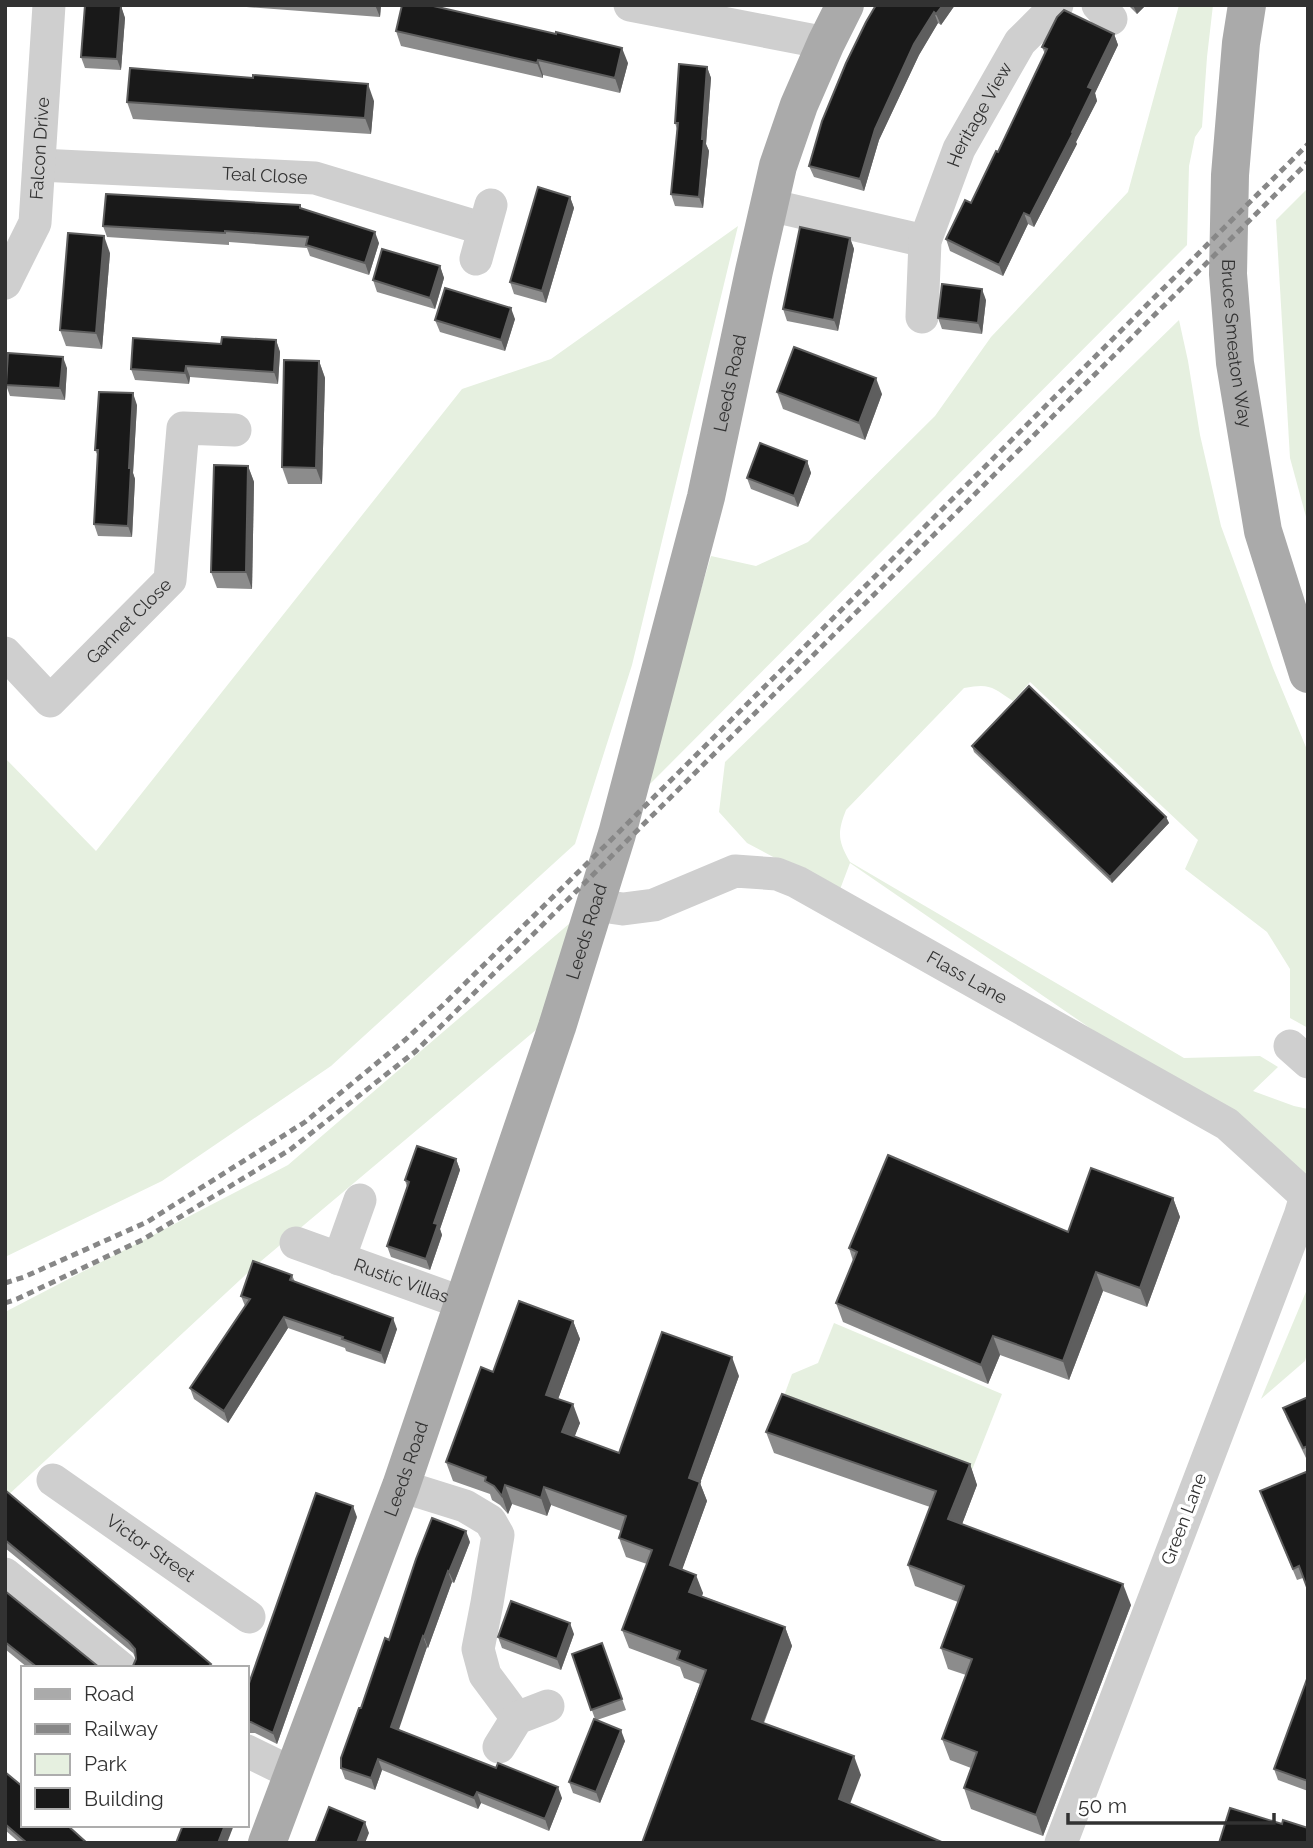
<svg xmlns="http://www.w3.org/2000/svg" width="1313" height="1848" font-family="Raleway,sans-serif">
	<rect width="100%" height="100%" fill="#fff"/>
	<!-- green -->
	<g fill="#e6f0e0">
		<polygon points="1179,5 1213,5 1207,57 1202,127 1195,137 1189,166 1187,245 639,795 711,556 756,566 808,542 935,416 991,337 1128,192"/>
		<polygon points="1308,188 1308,524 1290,458 1276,220"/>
		<polygon points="738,226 632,665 575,844 331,1066 162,1181 5,1257 5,758 96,851 462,389 551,359"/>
		<path d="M1179,320L1188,361L1200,435L1221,526L1273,668L1308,752V1028L1290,1018V969L1267,932L1185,869L1198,840L1030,682L1013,701C992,687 990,683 964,688L846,810C837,833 838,841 850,862L1184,1058L1260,1056L1278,1067L1253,1091L1294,1106L1308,1109V1178L850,863L839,892L747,843L719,812L725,762Z"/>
		<polygon points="577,917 537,1029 254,1267 5,1498 5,1312 288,1165"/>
		<polygon points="1308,1287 1308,1350 1305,1361 1261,1399"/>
		<polygon points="834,1323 1002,1394 970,1475 781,1404 792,1374 818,1363"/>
	</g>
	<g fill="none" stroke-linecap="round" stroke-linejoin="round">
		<!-- minor -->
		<g stroke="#cfcfcf" stroke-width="33">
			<polyline points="630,5 826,43"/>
			<polyline points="1098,5 1111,19"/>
			<path id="s1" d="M39,165L315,178L484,229"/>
			<polyline points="769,205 925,241"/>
			<polyline points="476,259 491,205"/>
			<path id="s2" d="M5,283L35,223L49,5"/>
			<path id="s3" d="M922,317L925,241L959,149L1020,42L1057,5"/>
			<path id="s4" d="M5,653L50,701L170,580L183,428L235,430"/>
			<path id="s5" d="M595,905L623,909L654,905L735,871L777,874L797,882L1227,1124L1306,1196L1300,1216L1061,1843"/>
			<polyline points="1290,1046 1308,1062"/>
			<path id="s6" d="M296,1243L463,1303"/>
			<polyline points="339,1259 360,1200"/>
			<path id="s7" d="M53,1480L249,1617"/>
			<polyline points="401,1486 465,1506 490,1521 498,1535 487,1603 478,1649 485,1675 517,1718"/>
			<polyline points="5,1574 121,1668"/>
			<polyline points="499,1747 517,1718 548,1706"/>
			<polyline points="247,1751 294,1774"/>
		</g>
		<!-- major -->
		<g stroke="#aaa" stroke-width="38">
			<path id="s8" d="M1247,5L1241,43L1230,175L1228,274L1235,363L1263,531L1308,674"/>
			<path id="s9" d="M267,1843L401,1486L557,1027L617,834L706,497L754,271L778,166L799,105L826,43L845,5"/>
		</g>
		<!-- rail -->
		<g stroke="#878787" stroke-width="5" stroke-dasharray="7 5" stroke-linecap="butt">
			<polyline points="5,1283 24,1277 147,1222 305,1122 405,1040 443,1005 617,834 1308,144"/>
			<polyline points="5,1303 17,1299 144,1239 291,1149 416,1051 1308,162"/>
		</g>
	</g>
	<!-- wall -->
	<g fill="#8c8c8c">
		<polygon points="221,5 381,5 380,17"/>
		<polygon points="876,5 955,5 941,25 938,23 919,55 879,140 864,191 814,177 809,166"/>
		<polygon points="1128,5 1146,5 1137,14"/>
		<polygon points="121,6 125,18 121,70 85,68 81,57"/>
		<polygon points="396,31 628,63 620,93 543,75 543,78 401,46"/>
		<polygon points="1114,34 1118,45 1095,93 1097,101 1076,142 1077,144 1034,227 1028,224 1003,276 950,251 946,239 971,203 998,152 1045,54 1042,47"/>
		<polygon points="707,67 711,78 706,144 709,151 703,208 675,206 671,194 677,129 675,123"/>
		<polygon points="374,101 371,134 133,119 127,102"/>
		<polygon points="570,197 574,208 546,303 514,294 510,282"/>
		<polygon points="300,205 301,208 379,243 369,275 310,256 307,248 229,242 229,245 107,237 103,226"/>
		<polygon points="850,238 854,249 838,331 787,321 783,309"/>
		<polygon points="110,253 102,349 66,346 60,330"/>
		<polygon points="440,266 444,278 435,309 377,292 373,280"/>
		<polygon points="986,300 982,334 942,329 938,318"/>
		<polygon points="515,319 505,351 440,332 435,320"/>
		<polygon points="276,340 280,352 278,384 190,377 189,384 135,380 131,369 221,344"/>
		<polygon points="319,361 325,378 322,484 288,484 282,467"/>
		<polygon points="67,368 65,400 10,396 6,385"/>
		<polygon points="777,392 882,394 865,440 783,409"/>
		<polygon points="137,405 133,473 135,479 132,537 98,536 94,524 98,456 95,450"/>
		<polygon points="807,461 811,473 798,507 751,489 747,478"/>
		<polygon points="248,466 254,482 252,589 217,588 211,572"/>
		<polygon points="972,746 1166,817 1169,823 1112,883 974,752"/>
		<polygon points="456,1159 460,1170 440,1229 442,1235 430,1270 391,1257 387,1246 407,1187 405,1180"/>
		<polygon points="1173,1198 1180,1217 1147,1307 1103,1291 1069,1380 1000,1355 988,1384 843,1322 836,1303 853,1261 849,1248 1068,1232"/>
		<polygon points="292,1275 295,1282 397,1329 385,1364 346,1351 345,1348 288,1328 228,1423 194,1399 190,1388 245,1306 241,1296"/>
		<polygon points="573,1321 580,1339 558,1399 580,1423 574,1437 619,1453 739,1376 700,1483 707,1501 682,1569 703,1593 702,1596 785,1627 792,1646 764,1723 861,1775 642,1843 700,1684 684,1678 680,1667 629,1648 622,1630 647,1564 626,1557 619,1538 621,1531 551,1505 547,1516 512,1504 508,1514 500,1505 492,1500 490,1494 453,1481 446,1462 493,1372"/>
		<polygon points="1308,1397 1308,1458 1306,1458 1287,1419 1283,1408"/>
		<polygon points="766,1432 970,1464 977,1485 962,1524 1131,1605 1043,1836 971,1809 964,1788 971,1768 950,1760 942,1739 966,1675 948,1669 941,1648 958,1602 915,1586 908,1565 930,1507 774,1453"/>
		<polygon points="1308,1475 1303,1578 1297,1580 1260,1491"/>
		<polygon points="5,1490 212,1668 136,1659 133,1653 5,1548"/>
		<polygon points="357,1517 277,1744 255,1733 247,1733 247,1689"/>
		<polygon points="470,1542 454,1583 452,1582 428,1648 427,1647 398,1729 562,1798 549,1831 481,1803 478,1809 382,1770 375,1790 345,1779 341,1768 361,1708 389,1640"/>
		<polygon points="5,1591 100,1668 28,1668 5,1649"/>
		<polygon points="574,1634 561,1670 502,1648 498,1637"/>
		<polygon points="602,1643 626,1710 597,1720 625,1741 600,1803 573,1793 569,1782 595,1719 572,1654"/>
		<polygon points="1308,1679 1308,1791 1278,1780 1274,1769"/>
		<polygon points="5,1772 87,1843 20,1843 5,1830"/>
	</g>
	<!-- shaded-wall -->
	<g fill="#5e5e5e">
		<polygon points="375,5 381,5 380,17"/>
		<polygon points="943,5 955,5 941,25 936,14"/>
		<polygon points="1133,5 1146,5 1137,14"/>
		<polygon points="121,6 125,18 121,70 117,59"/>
		<polygon points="934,12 938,23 919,55 879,140 864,191 860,179 875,129 914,44"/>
		<polygon points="1114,34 1118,45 1095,93 1097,101 1076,142 1077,144 1034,227 1030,216 1072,132 1088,87"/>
		<polygon points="622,48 628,63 620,93 615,78"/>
		<polygon points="538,60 543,75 543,78 537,63"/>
		<polygon points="707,67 711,78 706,144 709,151 703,208 699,197"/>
		<polygon points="368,84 374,101 371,134 365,118"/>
		<polygon points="570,197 574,208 546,303 542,291"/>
		<polygon points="1024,213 1028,224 1003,276 999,265"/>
		<polygon points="375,232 379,243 369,275 365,263"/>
		<polygon points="104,236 110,253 102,349 96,333"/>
		<polygon points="850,238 854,249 838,331 834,320"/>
		<polygon points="440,266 444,278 435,309 430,298"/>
		<polygon points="982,289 986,300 982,334 978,323"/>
		<polygon points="511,308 515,319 505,351 501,340"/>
		<polygon points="276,340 280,352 278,384 274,372"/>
		<polygon points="63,357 67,368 65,400 60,388"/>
		<polygon points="319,361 325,378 322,484 316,468"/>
		<polygon points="186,366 190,377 189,384 185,373"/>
		<polygon points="876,378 882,394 865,440 859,423"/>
		<polygon points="133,393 137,405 133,473 135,479 132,537 128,526 129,468"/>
		<polygon points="807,461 811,473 798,507 794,496"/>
		<polygon points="248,466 254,482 252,589 246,572"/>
		<polygon points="1166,817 1169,823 1112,883 1110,877"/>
		<polygon points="456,1159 460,1170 440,1229 442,1235 430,1270 426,1259 434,1223"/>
		<polygon points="1173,1198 1180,1217 1147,1307 1140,1288"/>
		<polygon points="1096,1272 1103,1291 1069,1380 1063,1361"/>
		<polygon points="284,1317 288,1328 228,1423 224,1411"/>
		<polygon points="393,1318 397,1329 385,1364 381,1353"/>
		<polygon points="573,1321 580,1339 553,1413 546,1395"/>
		<polygon points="993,1336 1000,1355 988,1384 981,1365"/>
		<polygon points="732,1357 739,1376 700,1483 707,1501 677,1584 670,1565 689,1478"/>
		<polygon points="573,1404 580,1423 569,1451 562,1432"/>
		<polygon points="970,1464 977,1485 956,1540 948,1519"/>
		<polygon points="505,1485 512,1504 508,1514 502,1496"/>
		<polygon points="544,1487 551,1505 547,1516 541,1498"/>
		<polygon points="353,1506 357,1517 277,1744 273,1733"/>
		<polygon points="466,1531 470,1542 454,1583 449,1572"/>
		<polygon points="448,1571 452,1582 428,1648 424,1637"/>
		<polygon points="696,1575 703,1593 696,1611 689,1592"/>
		<polygon points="1123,1584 1131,1605 1043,1836 1036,1815"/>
		<polygon points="570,1623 574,1634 561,1670 557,1659"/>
		<polygon points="785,1627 792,1646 758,1737 752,1719"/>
		<polygon points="423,1636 427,1647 396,1738 391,1727"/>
		<polygon points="621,1730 625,1741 600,1803 596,1792"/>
		<polygon points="854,1756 861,1775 845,1817 839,1799"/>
		<polygon points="378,1759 382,1770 375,1790 371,1778"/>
		<polygon points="558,1787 562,1798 549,1831 545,1819"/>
		<polygon points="477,1792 481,1803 478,1809 474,1798"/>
		<polygon points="365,1822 369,1833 365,1843 357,1843"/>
		<polygon points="225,1825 234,1825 227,1843 218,1843"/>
	</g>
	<!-- building -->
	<g fill="#191919" stroke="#5e5e5e" stroke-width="2">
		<polygon points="85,5 121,6 117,59 81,57"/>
		<polygon points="402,5 429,5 556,34 556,32 622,48 615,78 538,60 537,63 396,31"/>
		<polygon points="876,5 943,5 936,14 934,12 914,44 875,129 860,179 809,166 822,121 846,63 866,22"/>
		<polygon points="1064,10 1114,34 1088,87 1093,89 1072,132 1073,133 1030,216 1024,213 999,265 946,239 965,200 971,203 996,151 998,152 1047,49 1042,47 1057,17"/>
		<polygon points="679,64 707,67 702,139 704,139 699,197 671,194 678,123 675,123"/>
		<polygon points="130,68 253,78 253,75 368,84 365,118 127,102"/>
		<polygon points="538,187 570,197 542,291 510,282"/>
		<polygon points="106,194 300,205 300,208 375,232 365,263 306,245 308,237 225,231 225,233 103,226"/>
		<polygon points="800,227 850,238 834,320 783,309"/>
		<polygon points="68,233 104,236 96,333 60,330"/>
		<polygon points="382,249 440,266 430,298 373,280"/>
		<polygon points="942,284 982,289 978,323 938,318"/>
		<polygon points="445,288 511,308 501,340 435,320"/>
		<polygon points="222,337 276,340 274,372 186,366 185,373 131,369 133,338 221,344"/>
		<polygon points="794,347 876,378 859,423 777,392"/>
		<polygon points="8,353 63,357 60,388 6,385"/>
		<polygon points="284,360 319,361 316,468 282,467"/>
		<polygon points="99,392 133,393 129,468 131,468 128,526 94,524 98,450 95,450"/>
		<polygon points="760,443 807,461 794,496 747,478"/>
		<polygon points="214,465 248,466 246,572 211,572"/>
		<polygon points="1029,686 1166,817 1110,877 972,746"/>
		<polygon points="417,1146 456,1159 434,1223 438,1224 426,1259 387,1246 409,1182 405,1180"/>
		<polygon points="888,1155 1068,1232 1091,1168 1173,1198 1140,1288 1096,1272 1063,1361 993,1336 981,1365 836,1303 857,1252 849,1248"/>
		<polygon points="253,1261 292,1275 290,1280 393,1318 381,1353 342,1339 343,1337 284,1317 224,1411 190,1388 250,1299 241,1296"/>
		<polygon points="519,1301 573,1321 546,1395 573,1404 562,1432 619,1453 662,1332 732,1357 689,1478 700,1482 670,1565 696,1575 689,1592 785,1627 752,1719 854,1756 839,1799 944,1843 642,1843 706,1670 677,1659 680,1651 622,1630 652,1550 619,1538 626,1516 544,1487 541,1498 505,1485 502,1496 494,1486 485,1481 486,1477 446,1462 481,1367 493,1372"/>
		<polygon points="782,1394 970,1464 948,1519 1123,1584 1036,1815 964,1788 977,1752 942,1739 972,1659 941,1648 964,1586 908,1565 936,1491 766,1432"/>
		<polygon points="1308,1397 1308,1446 1303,1448 1283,1408"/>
		<polygon points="1306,1472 1308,1475 1308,1590 1299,1566 1293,1569 1260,1491"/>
		<polygon points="5,1490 211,1664 207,1668 132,1668 136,1659 135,1649 129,1642 5,1540"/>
		<polygon points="316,1493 353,1506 273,1733 251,1722 247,1722 247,1689"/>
		<polygon points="432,1518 466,1531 449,1572 448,1571 424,1637 423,1636 391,1727 496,1768 498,1763 558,1787 545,1819 477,1792 474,1798 378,1759 371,1778 341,1768 341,1758 359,1708 361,1708 385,1638 389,1640 416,1559"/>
		<polygon points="5,1591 100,1668 38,1668 5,1642"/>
		<polygon points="511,1601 570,1623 557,1659 498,1637"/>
		<polygon points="602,1643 622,1699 591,1710 572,1654"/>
		<polygon points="1307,1679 1308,1679 1308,1781 1274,1769"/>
		<polygon points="594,1719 621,1730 596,1792 569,1782"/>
		<polygon points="5,1772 23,1787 23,1825 67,1825 87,1843 27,1843 5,1824"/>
		<polygon points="329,1807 365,1822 357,1843 315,1843"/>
		<polygon points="1230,1808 1282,1824 1283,1820 1308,1828 1308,1843 1219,1843"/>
		<polygon points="183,1825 225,1825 218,1843 176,1843"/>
	</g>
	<g text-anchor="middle" stroke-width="7" stroke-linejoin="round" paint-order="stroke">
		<!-- street labels -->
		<g font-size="18" fill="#323232" stroke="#fff">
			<text dy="6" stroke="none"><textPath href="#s3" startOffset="214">Heritage View</textPath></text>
			<text dy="6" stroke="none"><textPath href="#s2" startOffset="142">Falcon Drive</textPath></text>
			<text dy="6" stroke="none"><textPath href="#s1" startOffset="226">Teal Close</textPath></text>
			<text dy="6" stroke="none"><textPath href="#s8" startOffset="340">Bruce Smeaton Way</textPath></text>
			<text dy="6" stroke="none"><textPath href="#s9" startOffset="1533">Leeds Road</textPath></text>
			<text dy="6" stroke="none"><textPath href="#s4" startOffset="178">Gannet Close</textPath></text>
			<text dy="6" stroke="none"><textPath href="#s9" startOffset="966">Leeds Road</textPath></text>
			<text dy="6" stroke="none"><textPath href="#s5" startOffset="406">Flass Lane</textPath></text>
			<text dy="6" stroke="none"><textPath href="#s6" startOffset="112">Rustic Villas</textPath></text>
			<text dy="6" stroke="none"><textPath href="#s9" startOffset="399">Leeds Road</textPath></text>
			<text transform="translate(1184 1519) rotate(-69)" y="6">Green Lane</text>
			<text dy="6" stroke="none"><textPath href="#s7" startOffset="119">Victor Street</textPath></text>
		</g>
	</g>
	<!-- border -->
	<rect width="1313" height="1848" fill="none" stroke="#323232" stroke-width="14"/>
	<!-- legend -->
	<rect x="21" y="1666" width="228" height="161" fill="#ffffff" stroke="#adadad" stroke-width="2"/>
	<rect x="35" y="1689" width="35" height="10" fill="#aaaaaa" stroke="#adadad" stroke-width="2"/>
	<text x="84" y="1701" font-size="21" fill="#323232">Road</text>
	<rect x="35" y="1724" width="35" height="10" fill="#878787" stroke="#adadad" stroke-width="2"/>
	<text x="84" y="1736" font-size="21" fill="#323232">Railway</text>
	<rect x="35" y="1754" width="35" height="21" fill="#e6f0e0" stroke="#adadad" stroke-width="2"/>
	<text x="84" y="1771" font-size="21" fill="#323232">Park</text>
	<rect x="35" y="1788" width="35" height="21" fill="#191919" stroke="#adadad" stroke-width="2"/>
	<text x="84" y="1806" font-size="21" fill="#323232">Building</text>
	<!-- scale -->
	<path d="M1068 1813v10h206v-10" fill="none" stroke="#323232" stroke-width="3.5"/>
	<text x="1078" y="1813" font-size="21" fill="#323232" stroke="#ffffff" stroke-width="5" paint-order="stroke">50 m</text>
</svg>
